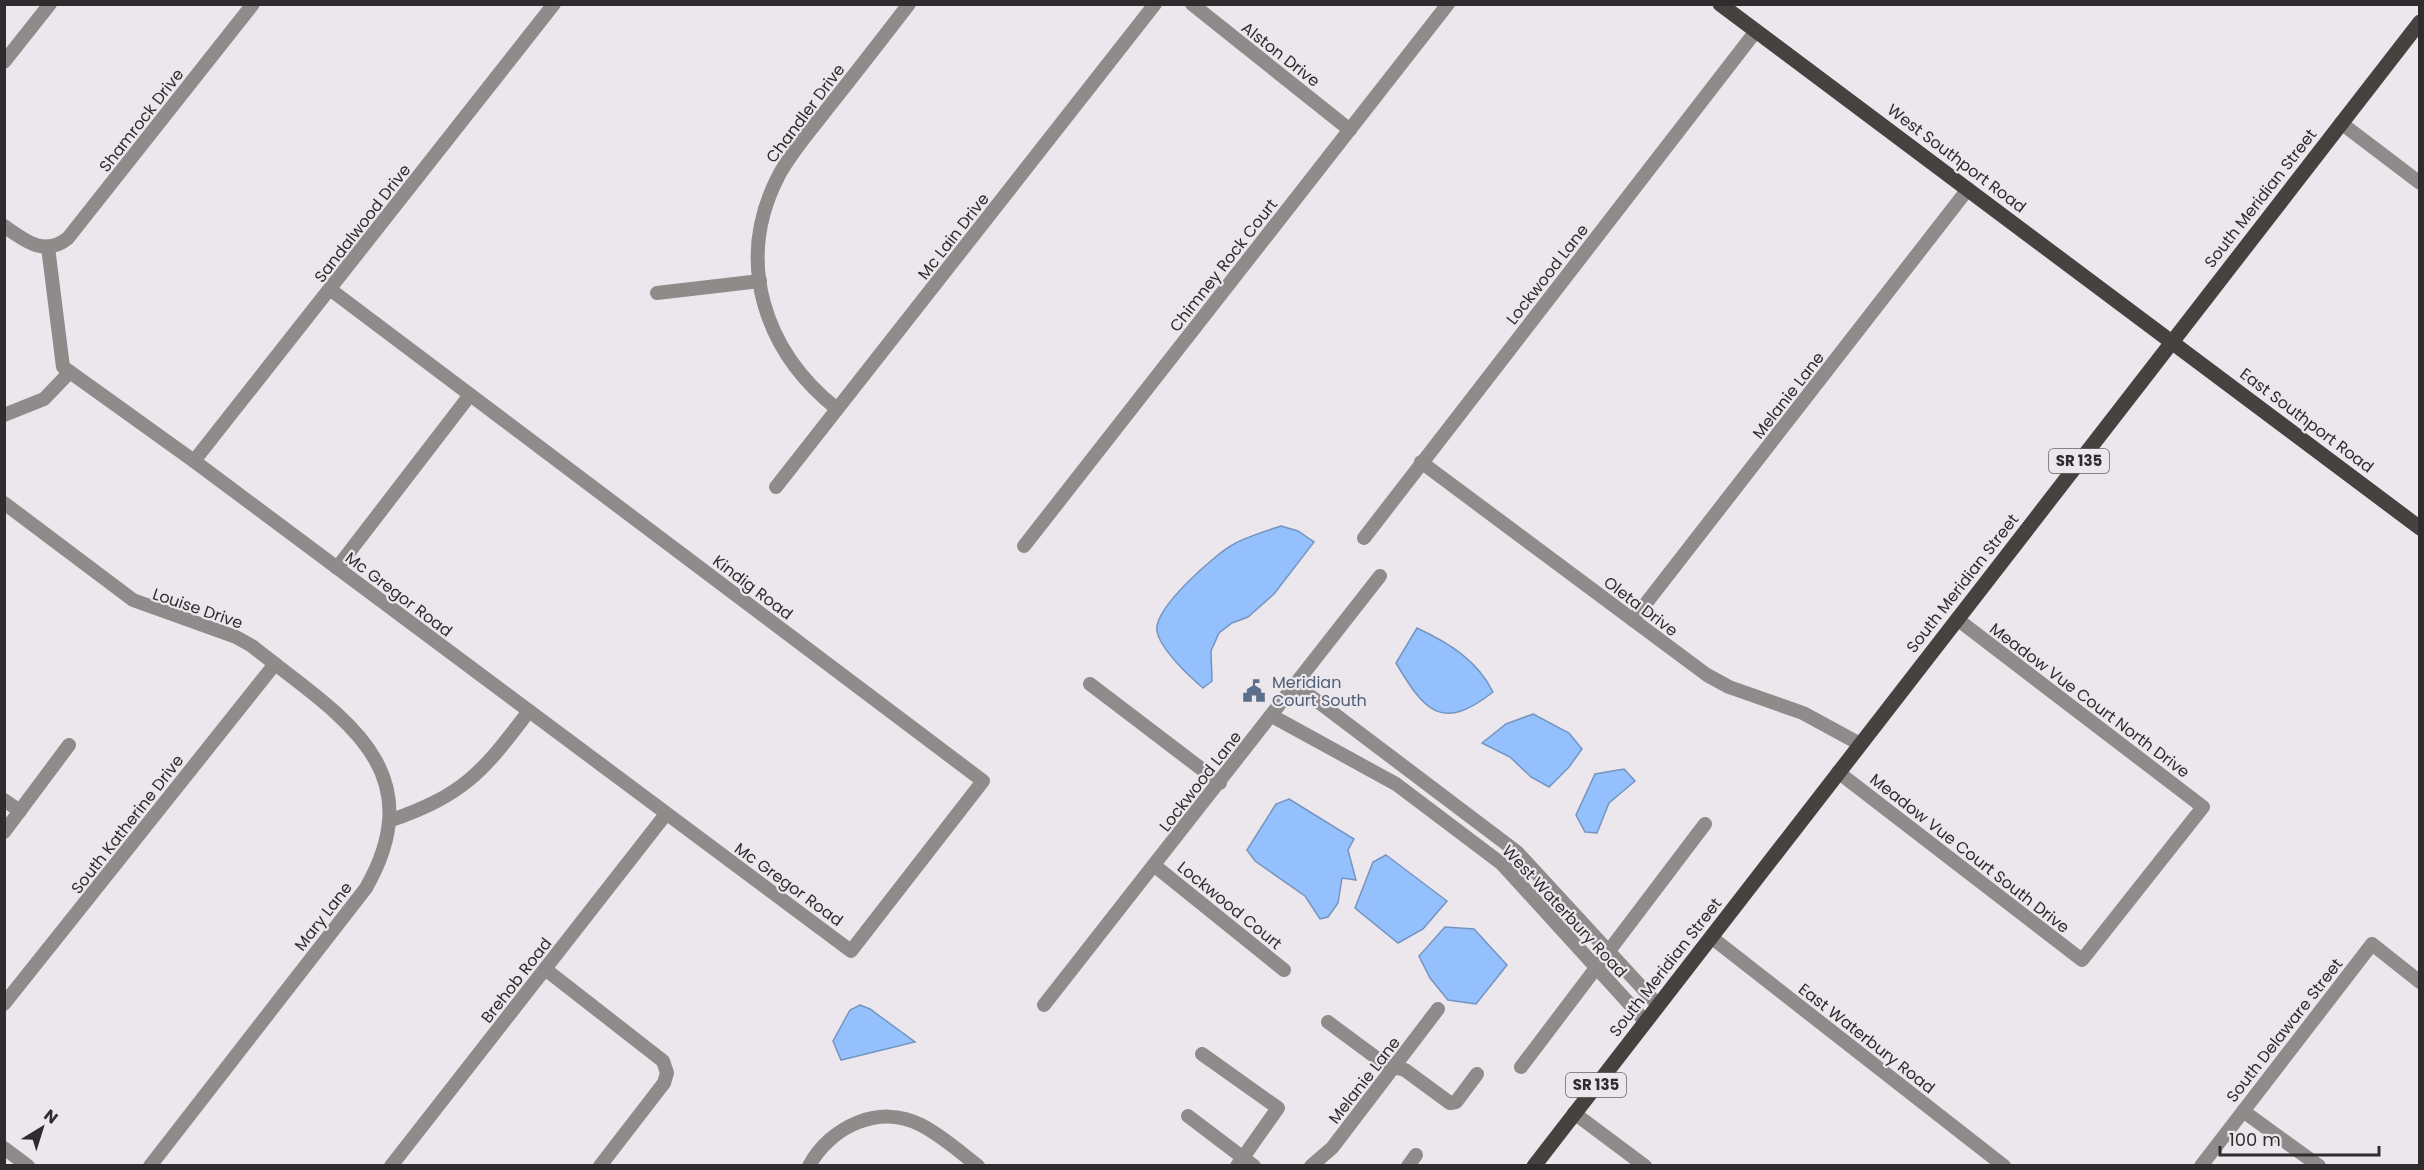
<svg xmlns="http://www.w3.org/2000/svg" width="2424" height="1170" font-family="Poppins,sans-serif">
	<rect width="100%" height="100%" fill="#ebe7ec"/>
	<!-- water -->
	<g fill="#94c1fe" stroke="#7594c0" stroke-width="1.5">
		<path d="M1281,526L1298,531L1314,542L1274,594L1248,617L1232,623L1219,633L1211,651L1212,681L1203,688C1189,676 1160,649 1157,631C1153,609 1215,554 1234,544C1248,536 1266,531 1281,526Z"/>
		<path d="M1417,628C1449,643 1477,660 1493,692C1442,732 1425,712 1396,663Z"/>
		<polygon points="1533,714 1569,733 1582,749 1569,767 1549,787 1531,777 1510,757 1482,743 1506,724"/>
		<polygon points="1624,769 1635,781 1609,803 1597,833 1585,832 1576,815 1595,774"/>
		<polygon points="1289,799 1354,839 1348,850 1356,880 1342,878 1338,903 1328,917 1320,919 1305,896 1255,861 1247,850 1276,804"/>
		<polygon points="1386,855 1447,901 1423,929 1398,943 1355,908 1373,862"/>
		<polygon points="1445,927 1474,929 1507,965 1476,1004 1448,1000 1430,978 1419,956"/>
		<polygon points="860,1005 870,1009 915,1042 841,1060 833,1041 850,1010"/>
	</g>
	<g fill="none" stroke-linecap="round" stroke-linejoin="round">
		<!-- minor -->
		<g stroke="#8e8c8a" stroke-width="14">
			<polyline points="1192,4 1350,130"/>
			<polyline points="4,62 50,4"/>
			<polyline points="2341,123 2420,183"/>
			<path d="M4,226C25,241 45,257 68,238L253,4"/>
			<polyline points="48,247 63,367 194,461 851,951 983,781 331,290"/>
			<polyline points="657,293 760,281"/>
			<path d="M837,409C764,351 734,261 779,175C792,151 811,130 827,109C855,74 882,39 909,4"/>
			<polyline points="4,415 44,399 70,372"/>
			<polyline points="194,461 554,4"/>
			<polyline points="1421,462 1707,675 1729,687 1803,713 1860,744"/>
			<polyline points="776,487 1155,4"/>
			<path d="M4,503L133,600L236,637L252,646C335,713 436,765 366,888L150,1166"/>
			<polyline points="1364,538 1756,31"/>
			<polyline points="1024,546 1448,4"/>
			<polyline points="337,568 470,395"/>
			<polyline points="1633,620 1968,189"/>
			<polyline points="1090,684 1220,783"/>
			<polyline points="1296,685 1517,852 1658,1005"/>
			<polyline points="1272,716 1396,784 1502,864 1645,1021"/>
			<polyline points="1838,772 2082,960 2203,807 1957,619"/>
			<polyline points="4,800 20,811"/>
			<path d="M389,821C464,795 482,773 529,711"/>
			<polyline points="4,832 69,745"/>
			<polyline points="1155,866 1284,970"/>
			<polyline points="1711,937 2004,1166"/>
			<polyline points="545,969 663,1061 667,1073 664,1083 600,1166"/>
			<polyline points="4,1004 275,664"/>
			<polyline points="1044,1005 1380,576"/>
			<polyline points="1328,1022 1386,1065 1405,1070 1450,1103 1456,1102 1477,1074"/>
			<polyline points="1202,1054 1278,1108 1237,1166"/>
			<polyline points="1521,1067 1705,824"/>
			<polyline points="2243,1111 2319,1166"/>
			<polyline points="1574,1113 1645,1166"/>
			<polyline points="1188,1116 1254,1166"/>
			<polyline points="4,1148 28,1166"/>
			<polyline points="391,1166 666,814"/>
			<path d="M809,1166C830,1127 879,1103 921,1125C941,1135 960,1152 978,1166"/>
			<polyline points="1311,1166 1332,1148 1438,1009"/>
			<polyline points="1408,1166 1416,1155"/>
			<polyline points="2201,1166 2372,944 2420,982"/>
		</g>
		<!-- major -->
		<g stroke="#464240" stroke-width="15">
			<polyline points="1720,4 2420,528"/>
			<polyline points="1534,1166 2420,22"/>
		</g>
	</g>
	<!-- icons -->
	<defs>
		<g id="civic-bare" transform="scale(1.8)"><path d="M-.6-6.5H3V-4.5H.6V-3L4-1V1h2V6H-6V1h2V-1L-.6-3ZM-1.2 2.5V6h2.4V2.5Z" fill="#5c6f8a" stroke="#ebe7ec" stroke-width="2.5" paint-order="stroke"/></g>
	</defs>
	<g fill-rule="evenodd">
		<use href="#civic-bare" x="1254" y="691"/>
	</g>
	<g text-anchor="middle" stroke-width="4.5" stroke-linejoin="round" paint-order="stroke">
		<!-- shield labels -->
		<g fill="#ebe7ec" stroke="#676467" stroke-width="1.5">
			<rect x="2049" y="449" width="60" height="24" rx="4.5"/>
			<rect x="1566" y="1073" width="60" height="24" rx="4.5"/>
		</g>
		<g font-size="15" font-weight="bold" fill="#2e2c2e">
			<text x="2079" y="466">SR 135</text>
			<text x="1596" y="1090">SR 135</text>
		</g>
		<!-- street labels -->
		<g font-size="16" fill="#2e2c2e" stroke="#ebe7ec">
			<text transform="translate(1281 54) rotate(38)" y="6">Alston Drive</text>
			<text transform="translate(805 113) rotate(-53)" y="6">Chandler Drive</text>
			<text transform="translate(141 120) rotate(-52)" y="6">Shamrock Drive</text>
			<text transform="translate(1957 158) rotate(37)" y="6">West Southport Road</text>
			<text transform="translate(2260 198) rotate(-52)" y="6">South Meridian Street</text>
			<text transform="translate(362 223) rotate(-52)" y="6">Sandalwood Drive</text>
			<text transform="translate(953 236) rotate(-52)" y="6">Mc Lain Drive</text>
			<text transform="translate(1223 265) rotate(-52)" y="6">Chimney Rock Court</text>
			<text transform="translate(1547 274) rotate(-52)" y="6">Lockwood Lane</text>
			<text transform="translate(1788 395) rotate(-52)" y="6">Melanie Lane</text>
			<text transform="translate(2307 420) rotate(37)" y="6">East Southport Road</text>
			<text transform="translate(1962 583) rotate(-52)" y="6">South Meridian Street</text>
			<text transform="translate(753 587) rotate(37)" y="6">Kindig Road</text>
			<text transform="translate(399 594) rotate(37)" y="6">Mc Gregor Road</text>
			<text transform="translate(1641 606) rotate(37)" y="6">Oleta Drive</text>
			<text transform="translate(198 608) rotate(19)" y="6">Louise Drive</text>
			<text transform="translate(2090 700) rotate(37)" y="6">Meadow Vue Court North Drive</text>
			<text transform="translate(1200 781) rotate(-52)" y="6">Lockwood Lane</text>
			<text transform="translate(127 824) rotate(-52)" y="6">South Katherine Drive</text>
			<text transform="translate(1970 853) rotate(38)" y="6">Meadow Vue Court South Drive</text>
			<text transform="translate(789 884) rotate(36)" y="6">Mc Gregor Road</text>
			<text transform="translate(1230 905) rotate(39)" y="6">Lockwood Court</text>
			<text transform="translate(1565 911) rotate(47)" y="6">West Waterbury Road</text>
			<text transform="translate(323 916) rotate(-52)" y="6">Mary Lane</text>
			<text transform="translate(1665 967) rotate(-52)" y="6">South Meridian Street</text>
			<text transform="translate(516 980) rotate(-52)" y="6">Brehob Road</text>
			<text transform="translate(2284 1030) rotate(-52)" y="6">South Delaware Street</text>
			<text transform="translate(1867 1038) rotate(38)" y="6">East Waterbury Road</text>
			<text transform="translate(1364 1080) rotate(-52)" y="6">Melanie Lane</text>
		</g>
		<!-- service labels -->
		<g font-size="16" fill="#4e5e75" stroke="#ebe7ec" text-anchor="start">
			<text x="1272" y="688">Meridian<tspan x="1272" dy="18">Court South</tspan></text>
		</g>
	</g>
	<!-- border -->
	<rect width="2424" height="1170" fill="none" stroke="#2e2c2e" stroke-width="12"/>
	<!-- north arrow -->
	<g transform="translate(42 1128) rotate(38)" stroke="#ebe7ec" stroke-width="4.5" paint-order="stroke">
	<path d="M0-4.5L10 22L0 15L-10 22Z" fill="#2e2c2e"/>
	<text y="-9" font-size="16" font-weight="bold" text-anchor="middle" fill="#2e2c2e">N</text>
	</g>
	<!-- scale -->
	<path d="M2220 1146v9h159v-9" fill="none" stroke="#2e2c2e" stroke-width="3"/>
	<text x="2229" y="1146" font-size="18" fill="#2e2c2e" stroke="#ebe7ec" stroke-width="4.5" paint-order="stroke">100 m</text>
</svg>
